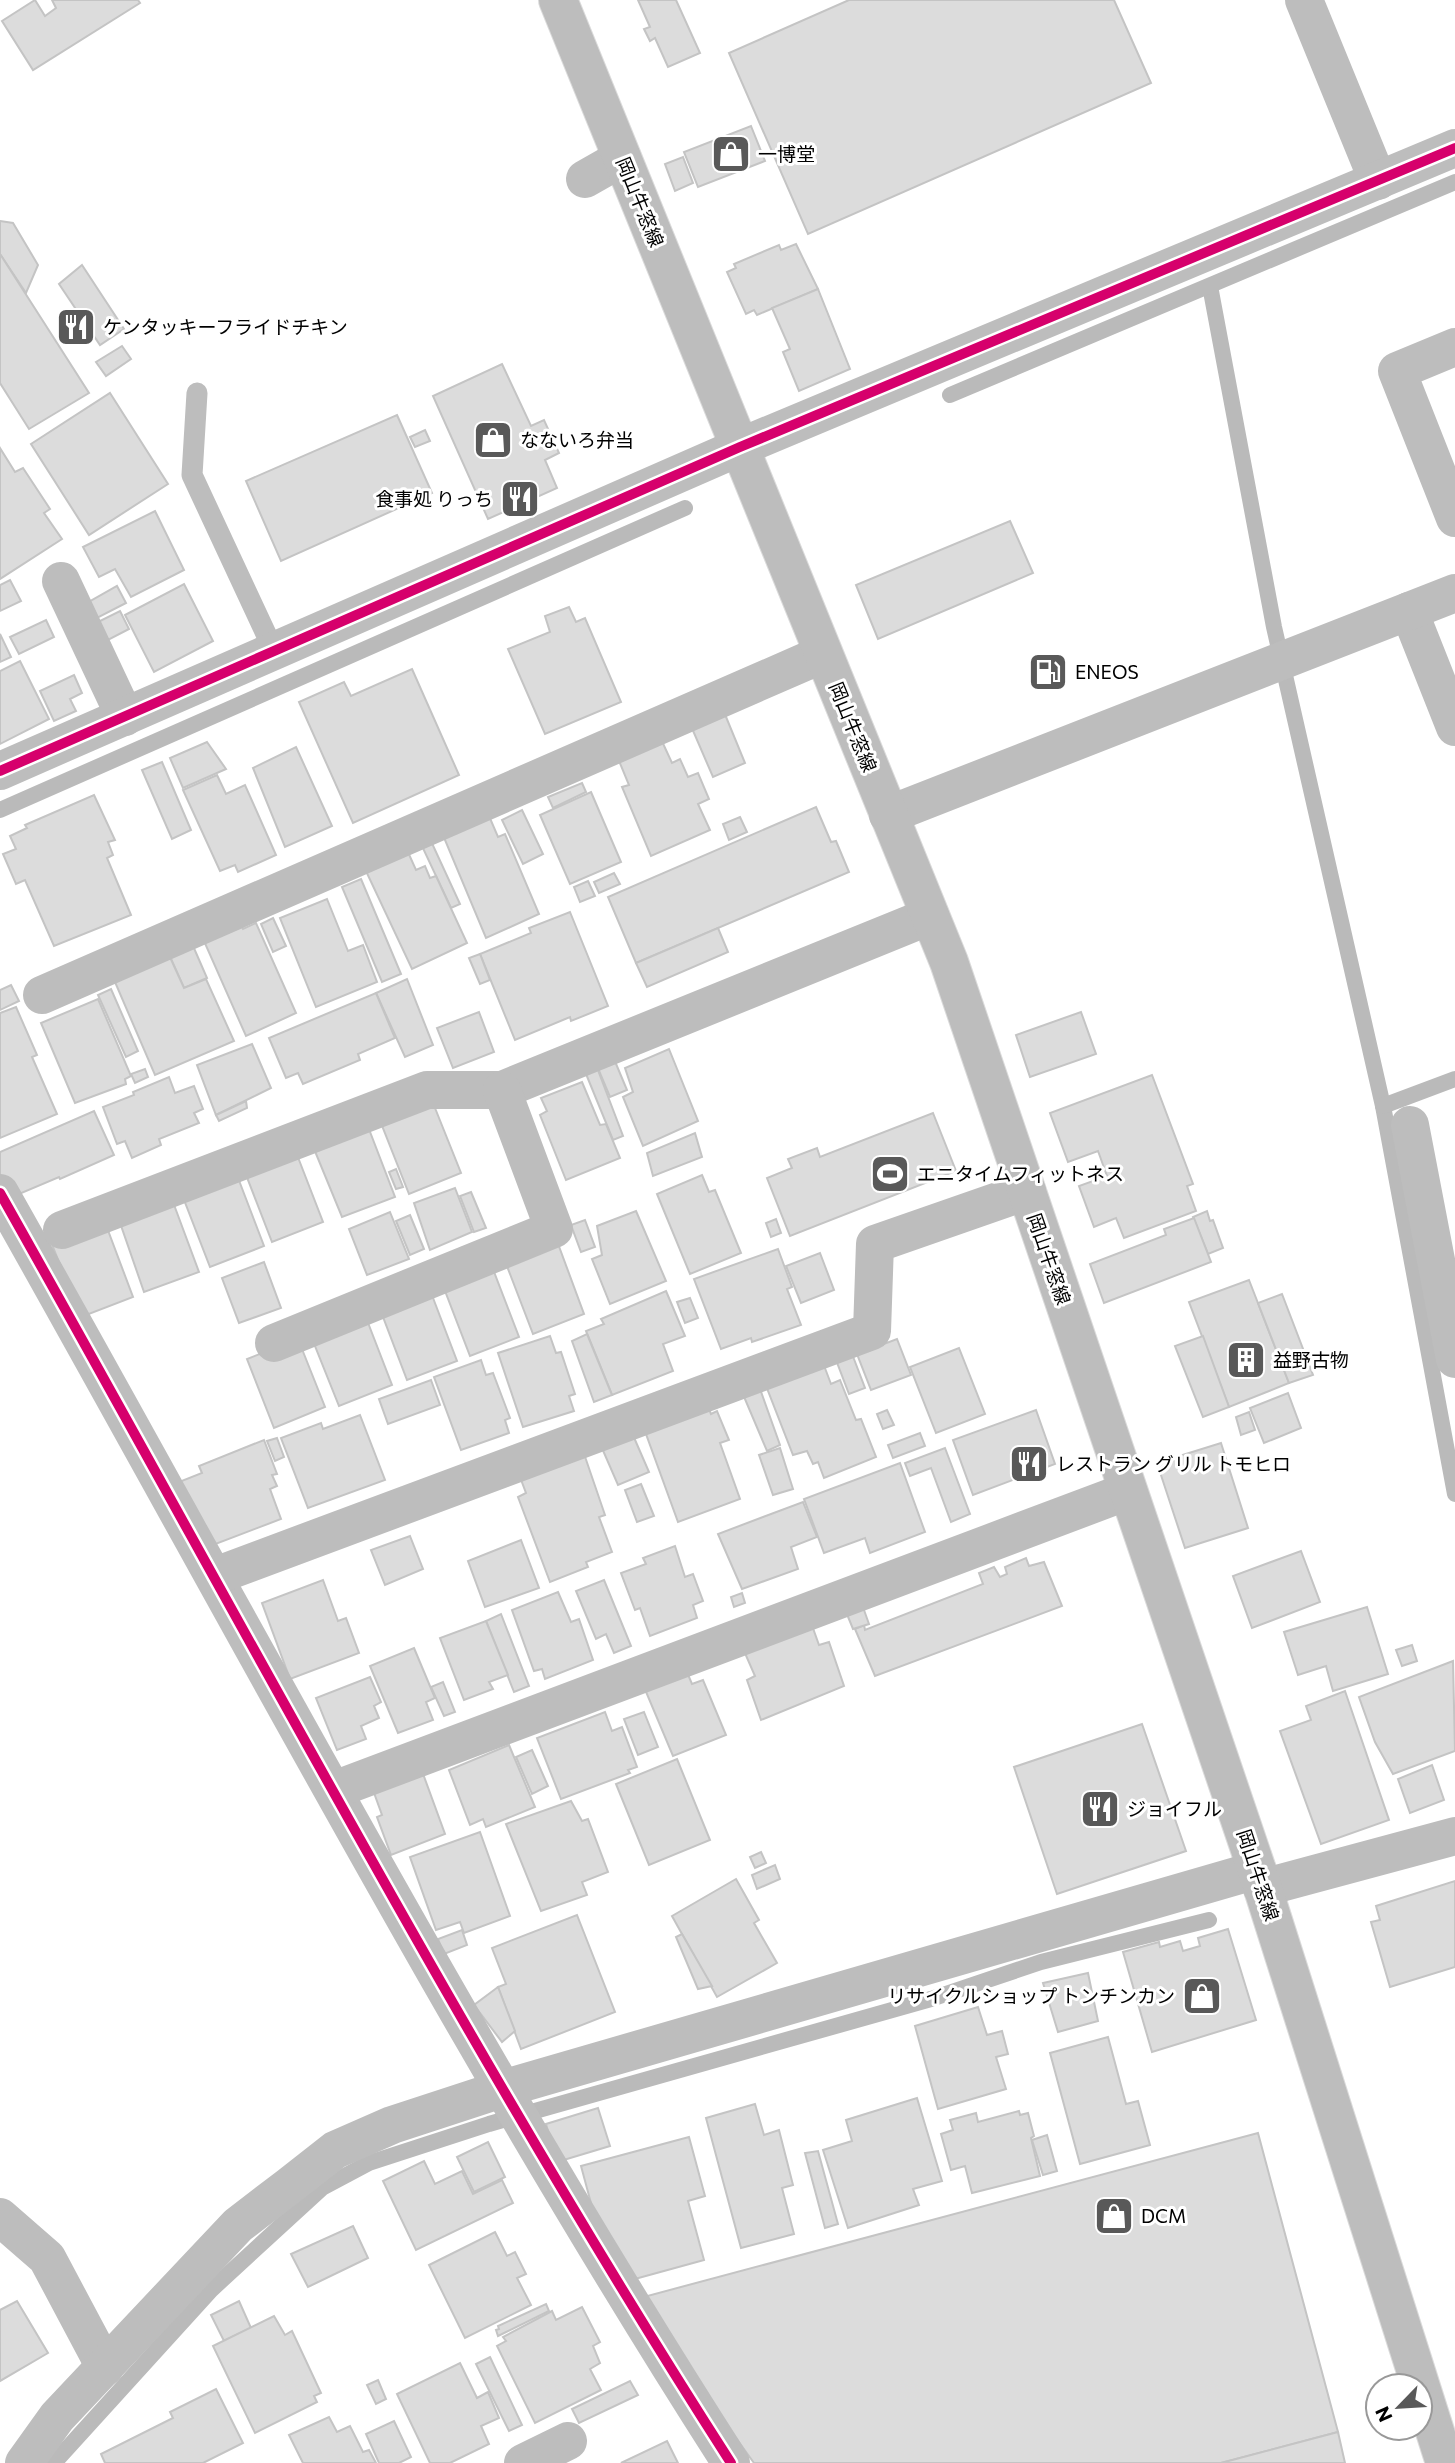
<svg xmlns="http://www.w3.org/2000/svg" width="1455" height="2463" font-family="Commissioner,'Noto Sans JP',sans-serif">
	<rect width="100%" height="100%" fill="#fff"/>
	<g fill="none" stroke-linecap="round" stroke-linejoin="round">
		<!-- stream -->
		<g stroke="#bababa" stroke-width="16">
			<polyline points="1210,286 1274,627 1383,1106 1455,1494"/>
			<polyline points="950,395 1455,182"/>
			<polyline points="0,810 685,508"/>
			<polyline points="1383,1106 1455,1079"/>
			<polyline points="54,2463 211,2290 322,2188 369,2163 489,2124 931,1999 1041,1962 1209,1920"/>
		</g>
	</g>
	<!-- building -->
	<g fill="#dcdcdc" stroke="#c4c4c4" stroke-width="2">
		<polygon points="35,0 45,16 56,8 52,0 138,0 140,3 33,70 2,21"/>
		<polygon points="638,0 676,0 700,53 668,67 655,38 650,41 644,29 650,27"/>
		<polygon points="849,0 1114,0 1151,83 808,234 729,53"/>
		<polygon points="751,126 765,161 698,187 684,152"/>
		<polygon points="683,157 693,183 675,191 665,164"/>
		<polygon points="0,221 13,223 38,265 26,293 0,254"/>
		<polygon points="796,244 818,289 757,315 754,310 746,314 727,272 736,268 734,264 779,245 781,250"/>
		<polygon points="0,254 89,393 29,429 0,383"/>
		<polygon points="82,265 124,329 100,345 59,284"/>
		<polygon points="818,289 850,369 799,391 783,352 790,349 772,308"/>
		<polygon points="122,346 131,359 106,376 96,362"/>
		<polygon points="502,364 531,426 544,420 559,453 545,460 557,488 488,519 433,396"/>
		<polygon points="110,393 168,484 89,535 31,444"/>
		<polygon points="397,415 432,493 281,561 246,481"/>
		<polygon points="425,430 430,441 415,447 410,437"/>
		<polygon points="0,448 15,472 23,468 50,509 44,513 62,539 0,579"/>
		<polygon points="155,511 184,570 131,597 115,569 99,577 83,547"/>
		<polygon points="1010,521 1033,573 878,639 856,585"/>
		<polygon points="10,580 21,601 0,611 0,585"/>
		<polygon points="184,584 213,641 154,672 125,615"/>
		<polygon points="117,586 126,603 95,619 87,603"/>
		<polygon points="569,607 576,622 585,618 621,702 545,734 508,649 550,632 545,616"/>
		<polygon points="120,611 129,629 106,641 96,623"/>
		<polygon points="46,620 54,637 19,654 10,637"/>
		<polygon points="0,634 11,657 0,662"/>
		<polygon points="20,661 49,719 0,744 0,671"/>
		<polygon points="412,669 459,775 353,823 299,702 344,682 351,696"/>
		<polygon points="74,675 82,693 70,699 76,711 54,721 40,691"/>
		<polygon points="724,712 745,763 713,777 691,726"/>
		<polygon points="660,737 672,763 680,759 688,777 698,773 709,799 698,804 710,830 651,856 622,787 629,785 617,756"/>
		<polygon points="207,742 226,769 183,788 170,758"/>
		<polygon points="296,747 332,826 285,847 253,768"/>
		<polygon points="162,762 191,830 172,839 142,770"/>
		<polygon points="217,775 226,794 245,785 276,855 238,872 235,865 220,871 183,790"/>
		<polygon points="582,783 586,792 553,808 548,797"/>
		<polygon points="591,792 621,862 570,884 540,815"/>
		<polygon points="94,795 115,840 108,842 113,855 107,858 131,915 54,946 25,880 16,884 3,854 16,849 10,836 27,828 25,825"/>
		<polygon points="816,807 831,842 836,841 849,872 636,963 608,897"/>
		<polygon points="486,809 498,837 505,834 539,914 486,938 440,828"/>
		<polygon points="522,810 543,854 523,864 502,820"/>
		<polygon points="740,817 747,832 729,840 723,824"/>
		<polygon points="430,839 460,904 451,908 421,844"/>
		<polygon points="407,850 416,870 425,866 430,878 436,876 467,943 412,969 365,869"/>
		<polygon points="614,873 620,884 599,893 594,882"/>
		<polygon points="361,879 401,974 382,982 342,887"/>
		<polygon points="588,881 595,896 580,902 574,887"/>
		<polygon points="327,899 348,951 363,945 377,982 316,1007 280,918"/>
		<polygon points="570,912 608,1006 571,1021 570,1017 515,1040 480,954 531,933 529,928"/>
		<polygon points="237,915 243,929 256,923 296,1013 246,1036 200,932"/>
		<polygon points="273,918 286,946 273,952 261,924"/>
		<polygon points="718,928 728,952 647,987 636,963"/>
		<polygon points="190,939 207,978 184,988 167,950"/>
		<polygon points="164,944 184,988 206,979 234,1041 155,1075 115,982"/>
		<polygon points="480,954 490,980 480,984 469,958"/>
		<polygon points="407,979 433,1045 405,1057 376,993"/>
		<polygon points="11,985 19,1001 0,1010 0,990"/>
		<polygon points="111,989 138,1051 126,1057 98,995"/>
		<polygon points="376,993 395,1038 358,1054 360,1060 303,1084 298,1073 286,1078 269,1038"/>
		<polygon points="98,999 131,1076 125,1079 126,1084 75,1103 41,1023"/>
		<polygon points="16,1007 37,1055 32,1057 57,1114 0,1138 0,1013"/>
		<polygon points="479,1012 494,1052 453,1068 437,1028"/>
		<polygon points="1081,1012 1096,1054 1030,1077 1016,1035"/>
		<polygon points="252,1044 271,1088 216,1115 197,1065"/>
		<polygon points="669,1049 698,1121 643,1146 623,1097 633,1092 625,1068"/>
		<polygon points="614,1059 627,1090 610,1097 597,1066"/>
		<polygon points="596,1065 623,1136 613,1140 584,1069"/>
		<polygon points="145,1069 148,1077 135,1083 131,1074"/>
		<polygon points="1152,1075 1193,1184 1187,1186 1196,1211 1124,1238 1116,1218 1094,1227 1079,1186 1107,1176 1098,1151 1068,1162 1050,1113"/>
		<polygon points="169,1077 175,1093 194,1086 203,1109 194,1113 199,1123 159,1139 161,1145 132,1158 125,1141 117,1144 103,1107 134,1095 133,1092"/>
		<polygon points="582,1082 600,1125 606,1124 620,1158 566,1180 540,1115 547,1111 541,1098"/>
		<polygon points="431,1098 461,1173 409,1194 379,1118"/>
		<polygon points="246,1101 247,1108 219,1121 216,1115"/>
		<polygon points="94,1111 114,1155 60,1179 59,1177 12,1197 0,1174 0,1152"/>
		<polygon points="933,1113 956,1171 790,1236 767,1178 792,1168 788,1159 817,1148 820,1157"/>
		<polygon points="367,1124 395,1197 342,1217 312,1144"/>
		<polygon points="695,1133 702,1157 653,1176 647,1153"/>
		<polygon points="294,1147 323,1222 272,1242 243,1167"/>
		<polygon points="396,1169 403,1187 396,1189 389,1172"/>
		<polygon points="235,1170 264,1246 210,1267 181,1192"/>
		<polygon points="702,1175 709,1192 715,1190 741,1253 690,1274 657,1194"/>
		<polygon points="455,1188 472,1232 430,1250 414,1203"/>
		<polygon points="471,1192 486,1228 474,1232 460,1196"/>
		<polygon points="170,1194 199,1272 144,1292 117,1214"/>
		<polygon points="636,1211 666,1281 610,1304 592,1259 602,1255 597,1226"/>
		<polygon points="1207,1211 1210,1221 1213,1220 1223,1248 1208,1254 1193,1217"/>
		<polygon points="390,1212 409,1259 367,1275 349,1229"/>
		<polygon points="410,1215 424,1249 410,1255 396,1221"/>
		<polygon points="103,1217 133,1297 81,1317 49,1237"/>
		<polygon points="1194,1218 1211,1262 1104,1303 1090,1264 1166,1235 1164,1229"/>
		<polygon points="776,1219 781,1233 771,1237 766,1223"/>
		<polygon points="585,1220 595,1247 581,1252 571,1225"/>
		<polygon points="557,1241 584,1314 533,1334 505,1261"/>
		<polygon points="778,1249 792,1287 787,1289 801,1325 752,1342 751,1338 721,1349 694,1279"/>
		<polygon points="820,1253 834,1290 801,1303 786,1266"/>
		<polygon points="264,1262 281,1308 239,1323 222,1278"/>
		<polygon points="491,1264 519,1337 470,1356 442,1283"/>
		<polygon points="1249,1280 1289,1383 1229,1407 1189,1302"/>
		<polygon points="430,1290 457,1361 407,1380 380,1309"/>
		<polygon points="666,1291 685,1336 663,1344 673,1371 612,1395 586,1331 604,1324 601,1319"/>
		<polygon points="1282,1294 1313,1375 1289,1383 1258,1303"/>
		<polygon points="690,1298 698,1318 685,1323 677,1302"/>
		<polygon points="365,1315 392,1385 339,1406 311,1336"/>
		<polygon points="587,1334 612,1395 594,1402 572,1341"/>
		<polygon points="550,1336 556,1353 561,1352 575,1394 569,1396 574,1411 523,1427 498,1353"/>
		<polygon points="1203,1336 1229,1407 1203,1417 1175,1346"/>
		<polygon points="298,1339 325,1407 274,1428 247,1359"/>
		<polygon points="897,1339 911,1375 871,1390 857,1354"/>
		<polygon points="849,1346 865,1388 849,1394 833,1352"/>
		<polygon points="959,1348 985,1414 936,1433 910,1367"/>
		<polygon points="820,1355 831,1384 840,1380 856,1420 861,1419 876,1457 824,1478 818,1462 813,1464 807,1451 793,1455 763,1378"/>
		<polygon points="481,1360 486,1375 493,1373 510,1418 505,1420 509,1433 461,1450 434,1377"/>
		<polygon points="431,1380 440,1405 388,1424 379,1399"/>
		<polygon points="759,1386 780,1445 767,1451 742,1392"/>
		<polygon points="1288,1393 1301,1428 1264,1443 1250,1408"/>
		<polygon points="705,1399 711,1414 717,1411 729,1440 720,1443 740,1499 678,1522 642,1423"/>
		<polygon points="887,1410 894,1425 883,1429 877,1414"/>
		<polygon points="1036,1410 1055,1464 973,1495 953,1440"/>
		<polygon points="1249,1412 1255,1430 1241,1435 1236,1417"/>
		<polygon points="360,1415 385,1480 308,1508 281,1438 321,1423 323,1429"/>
		<polygon points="629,1426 649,1472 618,1485 598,1439"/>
		<polygon points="920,1433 925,1446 893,1458 888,1445"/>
		<polygon points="277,1438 284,1457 275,1461 267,1441"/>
		<polygon points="264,1440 277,1474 272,1475 277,1486 270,1489 281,1519 205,1548 179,1482 202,1473 199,1466"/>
		<polygon points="1221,1443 1248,1528 1185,1548 1157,1463"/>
		<polygon points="581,1445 605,1515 599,1517 612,1552 586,1562 588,1567 550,1582 518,1497 526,1493 517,1469"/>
		<polygon points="780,1448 793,1489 773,1495 759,1455"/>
		<polygon points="945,1448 970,1514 951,1522 931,1468 910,1476 905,1463"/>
		<polygon points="900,1463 925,1532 870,1553 865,1538 824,1553 804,1499"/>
		<polygon points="641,1484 654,1516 637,1522 625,1490"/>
		<polygon points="803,1502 817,1537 791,1547 798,1569 742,1589 718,1534"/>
		<polygon points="410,1536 423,1569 385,1585 371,1550"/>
		<polygon points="521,1540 539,1588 485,1607 468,1561"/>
		<polygon points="675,1546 685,1577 693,1574 703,1601 693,1605 697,1618 650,1636 640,1608 635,1610 621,1573 646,1564 643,1558"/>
		<polygon points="1301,1551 1320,1602 1252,1628 1233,1576"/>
		<polygon points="1026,1558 1029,1566 1044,1562 1062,1606 875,1676 855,1629 864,1625 865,1630 983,1584 979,1573 994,1567 1000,1577 1007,1574 1005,1567"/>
		<polygon points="323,1580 338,1621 346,1618 359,1653 290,1679 262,1603"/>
		<polygon points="604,1580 631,1646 614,1653 606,1634 596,1639 576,1591"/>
		<polygon points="558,1592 571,1622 579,1619 593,1660 545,1679 542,1669 534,1671 512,1610"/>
		<polygon points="742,1593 745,1603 734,1607 731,1597"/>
		<polygon points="859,1596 869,1624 853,1629 842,1602"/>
		<polygon points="1367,1607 1388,1674 1333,1691 1326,1666 1298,1675 1284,1632"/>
		<polygon points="501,1614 529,1686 514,1692 486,1621"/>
		<polygon points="809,1617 819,1645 829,1642 844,1686 761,1720 747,1680 755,1676 741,1644"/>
		<polygon points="486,1621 508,1675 489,1682 493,1689 464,1700 440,1638"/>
		<polygon points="1412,1645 1417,1661 1402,1666 1396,1650"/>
		<polygon points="414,1648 435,1698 426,1702 433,1720 398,1733 370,1666"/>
		<polygon points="1453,1661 1455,1751 1393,1774 1375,1742 1359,1697"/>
		<polygon points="686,1670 692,1684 703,1680 726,1735 673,1756 644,1687"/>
		<polygon points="370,1677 381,1702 374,1706 379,1718 361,1726 366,1739 337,1750 316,1698"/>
		<polygon points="443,1682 455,1712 444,1716 431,1687"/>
		<polygon points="1345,1691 1389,1820 1321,1844 1280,1731 1311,1720 1306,1706"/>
		<polygon points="605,1712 612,1731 622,1727 637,1767 628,1770 630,1773 561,1799 537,1738"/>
		<polygon points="644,1712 658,1747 638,1755 624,1719"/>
		<polygon points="1142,1724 1186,1851 1057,1894 1014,1767"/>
		<polygon points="509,1745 535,1807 486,1827 483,1819 470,1825 449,1770"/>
		<polygon points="532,1750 548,1786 532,1794 516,1757"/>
		<polygon points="677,1759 710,1840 649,1865 616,1784"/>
		<polygon points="1432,1765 1444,1800 1410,1813 1398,1779"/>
		<polygon points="422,1771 445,1834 391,1855 377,1817 382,1815 373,1790"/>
		<polygon points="571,1801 582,1821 588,1819 608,1872 582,1882 587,1895 541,1911 506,1824"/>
		<polygon points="480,1832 510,1916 464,1933 460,1922 436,1930 410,1857"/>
		<polygon points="761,1852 766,1863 755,1868 750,1857"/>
		<polygon points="775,1865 780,1879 757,1889 752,1875"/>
		<polygon points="736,1879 759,1920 754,1923 777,1963 717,1997 672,1916"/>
		<polygon points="1455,1881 1455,1967 1390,1987 1371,1922 1380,1920 1376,1906"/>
		<polygon points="577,1915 615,2012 521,2049 498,1987 506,1984 492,1948"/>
		<polygon points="1228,1929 1256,2020 1152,2052 1123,1952 1159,1942 1160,1947 1180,1941 1183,1951 1200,1946 1198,1938"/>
		<polygon points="462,1930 467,1945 444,1954 438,1939"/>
		<polygon points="682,1934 712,1986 698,1989 676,1937"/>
		<polygon points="1088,1973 1098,2021 1058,2032 1043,1983"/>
		<polygon points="498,1987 515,2031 502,2042 474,2005"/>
		<polygon points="978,2007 987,2035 1002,2031 1008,2054 996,2057 1006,2089 938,2109 915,2026"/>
		<polygon points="1108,2037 1126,2104 1138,2101 1150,2145 1080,2164 1050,2053"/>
		<polygon points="917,2098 942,2181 913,2189 919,2205 848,2228 823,2150 852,2141 846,2120"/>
		<polygon points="755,2104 764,2135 779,2130 793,2185 782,2188 794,2234 741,2248 706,2118"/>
		<polygon points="598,2108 610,2146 557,2162 546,2124"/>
		<polygon points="1019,2111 1020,2115 1028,2113 1034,2136 1031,2138 1040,2176 972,2193 965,2166 951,2170 941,2134 953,2130 950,2120 976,2113 978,2122"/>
		<polygon points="1258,2133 1338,2432 1221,2463 754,2463 636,2299"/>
		<polygon points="1047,2135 1057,2171 1043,2175 1032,2140"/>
		<polygon points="689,2137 705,2196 688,2201 704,2260 613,2285 581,2166"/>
		<polygon points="488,2142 505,2177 474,2192 457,2157"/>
		<polygon points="818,2151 838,2224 825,2228 805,2153"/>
		<polygon points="424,2161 435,2184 462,2171 473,2194 502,2180 513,2203 416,2250 383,2181"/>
		<polygon points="353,2226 368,2258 308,2287 291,2254"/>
		<polygon points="495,2232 507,2256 515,2252 526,2274 517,2278 531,2305 465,2338 429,2265"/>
		<polygon points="17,2301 48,2353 0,2381 0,2310"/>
		<polygon points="239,2301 251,2328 224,2341 211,2315"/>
		<polygon points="546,2304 549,2311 498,2336 496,2330 499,2329 498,2326"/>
		<polygon points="582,2307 600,2342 593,2346 600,2363 590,2369 601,2390 535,2423 497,2346 506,2341 503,2337 552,2311 556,2320"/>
		<polygon points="274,2316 285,2335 292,2331 321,2393 314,2396 317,2402 255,2433 213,2346"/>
		<polygon points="490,2357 522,2425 509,2431 476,2364"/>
		<polygon points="460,2363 477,2398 488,2392 499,2418 481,2426 489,2444 450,2463 430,2463 397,2394"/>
		<polygon points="378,2380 386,2399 376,2404 367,2385"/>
		<polygon points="630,2381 638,2395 579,2423 572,2409"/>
		<polygon points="216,2389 243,2443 203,2463 105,2463 101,2454 173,2418 170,2412"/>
		<polygon points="329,2417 337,2432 350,2426 363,2452 369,2450 376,2463 303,2463 289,2435"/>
		<polygon points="394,2421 411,2457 399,2463 379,2463 366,2434"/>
		<polygon points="1338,2432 1345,2463 1221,2463"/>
		<polygon points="667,2441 678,2463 621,2463"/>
	</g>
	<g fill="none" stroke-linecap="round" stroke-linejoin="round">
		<!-- primary casing -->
		<g stroke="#dbdbdb" stroke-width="40">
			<polyline id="primary" points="558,0 949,962 1257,1870 1445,2463"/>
		</g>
		<!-- lane -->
		<polyline stroke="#bdbdbd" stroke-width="21" points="197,393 192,475 274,651"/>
		<!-- street -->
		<g stroke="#bdbdbd" stroke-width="38">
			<polyline points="1304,0 1378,181"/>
			<polyline points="585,179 622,158"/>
			<polyline points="1455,347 1397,371 1455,518"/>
			<polyline points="61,581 125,717"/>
			<polyline points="1409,611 1455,727"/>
			<polyline points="0,771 740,447 1455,148"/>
			<polyline points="888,815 1455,593"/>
			<polyline points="42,995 823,654"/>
			<polyline points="1410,1125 1455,1359"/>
			<path d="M0,1193C240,1618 467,2052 731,2463"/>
			<polyline points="62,1230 427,1090 502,1090 930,916"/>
			<polyline points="274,1343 554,1229 502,1090"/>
			<polyline points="215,1576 872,1331 875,1244 1027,1191"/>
			<polyline points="334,1790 1128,1491"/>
			<polyline points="1262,1888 1455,1836"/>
			<polyline points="0,2217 47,2258 105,2367"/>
			<polyline points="24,2463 57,2417 238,2225 289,2186 335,2150 392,2125 502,2089 1257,1870"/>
			<polyline points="523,2463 568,2441"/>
		</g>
		<!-- primary -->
		<use href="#primary" stroke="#bdbdbd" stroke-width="38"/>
		<!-- cycleway casing -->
		<g stroke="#fff" stroke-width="15">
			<g id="cycleway">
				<polyline points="0,771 740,447 1455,148"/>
				<path d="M0,1193C240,1618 467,2052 731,2463"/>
			</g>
		</g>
		<!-- cycleway -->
		<use href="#cycleway" stroke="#d6006c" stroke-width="10"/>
	</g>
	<!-- icons -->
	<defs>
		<g id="shop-square" transform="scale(2.0125)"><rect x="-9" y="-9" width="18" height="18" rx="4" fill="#595959" stroke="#fff"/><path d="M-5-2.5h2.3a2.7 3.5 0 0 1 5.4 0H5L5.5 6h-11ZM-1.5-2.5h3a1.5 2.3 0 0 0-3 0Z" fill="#fff"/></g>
		<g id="restaurant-square" transform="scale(2.0125)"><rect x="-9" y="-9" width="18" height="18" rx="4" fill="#595959" stroke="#fff"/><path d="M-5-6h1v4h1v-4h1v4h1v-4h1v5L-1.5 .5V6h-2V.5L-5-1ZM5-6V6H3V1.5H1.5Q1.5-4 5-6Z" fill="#fff"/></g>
		<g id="fuel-square" transform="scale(2.0125)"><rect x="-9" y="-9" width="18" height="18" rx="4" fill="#595959" stroke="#fff"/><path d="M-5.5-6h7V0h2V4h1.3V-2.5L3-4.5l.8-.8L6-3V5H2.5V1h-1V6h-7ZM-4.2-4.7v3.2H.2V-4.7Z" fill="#fff"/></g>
		<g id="stadium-square" transform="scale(2.0125)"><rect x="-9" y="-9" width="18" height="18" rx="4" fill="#595959" stroke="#fff"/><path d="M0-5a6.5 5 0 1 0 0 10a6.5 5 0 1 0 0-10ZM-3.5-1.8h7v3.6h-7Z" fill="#fff"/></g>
		<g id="building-square" transform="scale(2.0125)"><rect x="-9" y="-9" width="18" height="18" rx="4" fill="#595959" stroke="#fff"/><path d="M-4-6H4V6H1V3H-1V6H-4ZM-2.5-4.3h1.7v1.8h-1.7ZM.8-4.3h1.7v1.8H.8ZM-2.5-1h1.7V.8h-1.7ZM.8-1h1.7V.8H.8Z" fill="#fff"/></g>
	</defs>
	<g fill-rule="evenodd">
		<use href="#shop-square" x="731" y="154"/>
		<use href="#restaurant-square" x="76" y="327"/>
		<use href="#shop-square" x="493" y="440"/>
		<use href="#restaurant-square" x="520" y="499"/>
		<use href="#fuel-square" x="1048" y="672"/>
		<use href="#stadium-square" x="890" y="1174"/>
		<use href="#building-square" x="1246" y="1360"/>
		<use href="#restaurant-square" x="1029" y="1464"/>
		<use href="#restaurant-square" x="1100" y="1809"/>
		<use href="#shop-square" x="1202" y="1996"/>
		<use href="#shop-square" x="1114" y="2216"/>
	</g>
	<g text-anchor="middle" stroke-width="6" stroke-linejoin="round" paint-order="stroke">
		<!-- poi labels -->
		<g font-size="19" fill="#000" stroke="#fff" text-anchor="start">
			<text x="758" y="161">一博堂</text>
			<text x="103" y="334">ケンタッキーフライドチキン</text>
			<text x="520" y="447">なないろ弁当</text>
			<text x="493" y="506" text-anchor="end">食事処 りっち</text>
			<text x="1075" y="679">ENEOS</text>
			<text x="917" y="1181">エニタイムフィットネス</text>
			<text x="1273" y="1367">益野古物</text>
			<text x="1056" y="1471">レストラン グリル トモヒロ</text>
			<text x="1127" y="1816">ジョイフル</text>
			<text x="1175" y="2003" text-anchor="end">リサイクルショップ トンチンカン</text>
			<text x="1141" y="2223">DCM</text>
		</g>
		<!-- street labels -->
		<g font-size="19" fill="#000" stroke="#fff">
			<text transform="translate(640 202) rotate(68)" y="7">岡山牛窓線</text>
			<text transform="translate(853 727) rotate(68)" y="7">岡山牛窓線</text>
			<text transform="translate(1049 1259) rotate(71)" y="7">岡山牛窓線</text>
			<text transform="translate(1258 1875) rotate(72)" y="7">岡山牛窓線</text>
		</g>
	</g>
	<!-- north arrow -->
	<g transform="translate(1399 2407) rotate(245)"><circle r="33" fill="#ffffff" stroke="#999999" stroke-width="2"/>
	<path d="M0-5L12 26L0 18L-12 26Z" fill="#595959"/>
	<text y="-10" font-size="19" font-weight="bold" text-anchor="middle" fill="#000000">N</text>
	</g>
</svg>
